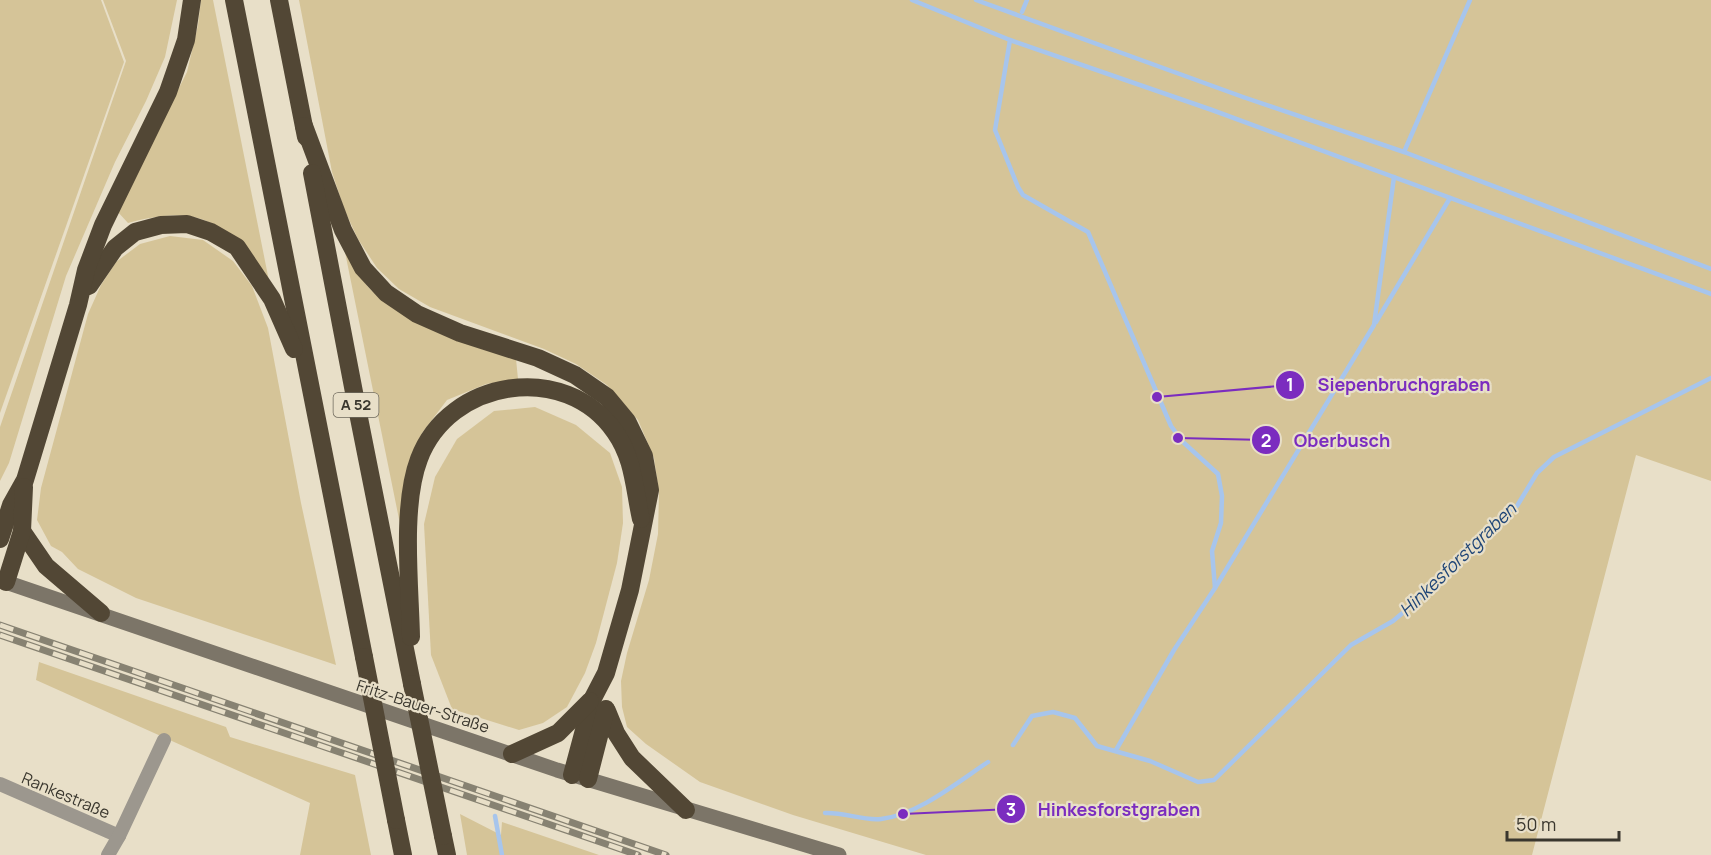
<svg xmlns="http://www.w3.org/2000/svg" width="1711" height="855" font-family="Manrope,sans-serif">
	<rect width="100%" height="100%" fill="#e8dfc8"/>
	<!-- green -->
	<g fill="#d5c498">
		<polygon points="0,0 101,0 124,62 0,413"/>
		<polygon points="103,0 177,0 165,57 146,101 115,162 66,276 9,463 0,481 0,427 126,61"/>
		<path d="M201,0H213L269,281C253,264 238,245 221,230C195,208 158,215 128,223L117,211L187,72L198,25Z"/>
		<polygon points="299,0 1711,0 1711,481 1636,455 1532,855 926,855 793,815 700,782 646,744 627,727 622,707 621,681 627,653 649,580 658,534 659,493 654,458 638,420 607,385 576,364 544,349 430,307 399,289 377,268 358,239 344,209 332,172"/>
		<polygon points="170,236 203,240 233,261 252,286 268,328 301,503 336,665 136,598 78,569 62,552 51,546 37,520 41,488 88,314 101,285 116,262 140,244"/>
		<path d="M345,252C353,264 361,280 371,290C412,329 463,341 516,359L518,379L486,384L447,400L422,433L408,469L400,524Z"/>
		<polygon points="535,407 576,425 610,453 622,487 623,523 617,563 596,643 585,673 567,707 543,723 519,730 452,709 431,655 424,524 435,477 457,439 494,411"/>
		<polygon points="39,662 226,727 230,737 355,775 371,855 300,855 310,803 36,680"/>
		<polygon points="460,814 501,835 502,822 599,855 467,855"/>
	</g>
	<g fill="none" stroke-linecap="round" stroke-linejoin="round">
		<!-- stream -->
		<g stroke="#a7c5ec" stroke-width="4.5">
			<polyline points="912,0 1010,40 1212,110 1711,294"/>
			<polyline points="976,0 1243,97 1404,152 1711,269"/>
			<polyline points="1022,12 1027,0"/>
			<polyline points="1010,40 995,130 1018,187 1023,195 1088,232 1171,426 1183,442 1218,474 1222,496 1221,523 1212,551 1215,588 1174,650 1116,750"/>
			<polyline points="1404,152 1470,0"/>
			<polyline points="1376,322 1450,198"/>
			<polyline points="1215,588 1374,325 1394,177"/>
			<polyline points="1013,745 1032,716 1053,712 1075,718 1097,746 1150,761 1198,782 1214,780 1351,645 1393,621 1443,579 1490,525 1517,506 1537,473 1554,457 1711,378"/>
			<path d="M825,813C844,812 863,821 881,819C918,815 958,782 988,762"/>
			<polyline points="495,816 502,855"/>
		</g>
		<!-- minor -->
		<g stroke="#9c978e" stroke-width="14">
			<polyline points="0,784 119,836"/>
			<polyline points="108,855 119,836 164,740"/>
		</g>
		<!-- secondary -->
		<polyline stroke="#7c7568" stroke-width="15" points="0,580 557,770 839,855"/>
		<!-- motorway -->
		<g stroke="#524735" stroke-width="18">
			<polyline points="234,0 364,657"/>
			<polyline points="279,0 306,137"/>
			<polyline points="304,126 343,230 363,268 386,293 417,314 460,333 538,358 575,375 607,397 627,421 644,456 650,490 630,590 606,673 592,700 572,775"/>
			<polyline points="312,173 358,413 412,684"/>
			<polyline points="89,286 115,248 135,232 161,225 187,224 211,232 237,247 272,299 294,349"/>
			<polyline points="22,531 46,566 101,613"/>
			<polyline points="0,539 11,505 25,480 78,305 86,270 103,225 168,92 186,40 192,0"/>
			<polyline points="6,582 22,531 24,487"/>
			<path d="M411,637C410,586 401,506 419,459C449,379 565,360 615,432C634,459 634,488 641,519"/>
			<polyline points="607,711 616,733 632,758 686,810"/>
			<polyline points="512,754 558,733 590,701"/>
			<polyline points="588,779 606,709"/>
			<polyline points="396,820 403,855"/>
			<polyline points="443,836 447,855"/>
		</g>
		<!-- rail casing -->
		<g stroke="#878272" stroke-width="7">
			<g id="rail">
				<polyline points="0,625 666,855"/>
				<polyline points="0,635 638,855"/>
			</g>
		</g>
		<!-- rail -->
		<use href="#rail" stroke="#e8dfc8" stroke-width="4.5" stroke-dasharray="14" stroke-linecap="butt"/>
		<!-- motorway-bridge -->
		<g stroke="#524735" stroke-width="18">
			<polyline points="364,657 396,820"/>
			<polyline points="412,684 443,836"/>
		</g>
	</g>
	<g text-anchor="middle" stroke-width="4.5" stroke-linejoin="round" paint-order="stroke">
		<!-- shield labels -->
		<rect fill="#e8dfc8" stroke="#6e695c" stroke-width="1.5" x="333.5" y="393" width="45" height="24" rx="4.5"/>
		<g font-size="15" font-weight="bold" fill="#3a372e">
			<text x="356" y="410">A 52</text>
		</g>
		<!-- street labels -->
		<g font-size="16" fill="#3a372e" stroke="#e8dfc8">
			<text transform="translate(423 706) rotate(18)" y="6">Fritz-Bauer-Straße</text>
			<text transform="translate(66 795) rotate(23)" y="6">Rankestraße</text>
		</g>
		<!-- water labels -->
		<g font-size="18" font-style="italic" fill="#204677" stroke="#e8dfc8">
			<text transform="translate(1458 560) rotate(-44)" y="6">Hinkesforstgraben</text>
		</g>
	</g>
	<!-- callouts -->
	<path fill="none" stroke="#7b2cbf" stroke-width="2" d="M1157 397L1290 385M1178 438L1266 440M903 814L1011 809"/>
	<g fill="#7b2cbf" stroke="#e8dfc8" stroke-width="2">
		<circle cx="1157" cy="397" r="6"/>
		<circle cx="1178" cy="438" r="6"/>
		<circle cx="903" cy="814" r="6"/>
		<circle cx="1290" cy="385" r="15"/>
		<circle cx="1266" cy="440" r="15"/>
		<circle cx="1011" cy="809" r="15"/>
	</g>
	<g font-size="18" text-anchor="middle" font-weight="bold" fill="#fff">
		<text x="1290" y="391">1</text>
		<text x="1266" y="447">2</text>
		<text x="1011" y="816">3</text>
	</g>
	<g font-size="18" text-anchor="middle" font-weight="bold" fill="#7b2cbf" stroke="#e8dfc8" stroke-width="4.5" stroke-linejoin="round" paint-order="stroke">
		<text x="1404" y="391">Siepenbruchgraben</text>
		<text x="1342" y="447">Oberbusch</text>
		<text x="1119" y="816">Hinkesforstgraben</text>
	</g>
	<!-- scale -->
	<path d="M1507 831v9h112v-9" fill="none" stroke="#3a372e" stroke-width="3"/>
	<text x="1516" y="831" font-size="18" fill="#3a372e" stroke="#e8dfc8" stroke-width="4.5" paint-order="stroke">50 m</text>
</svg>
